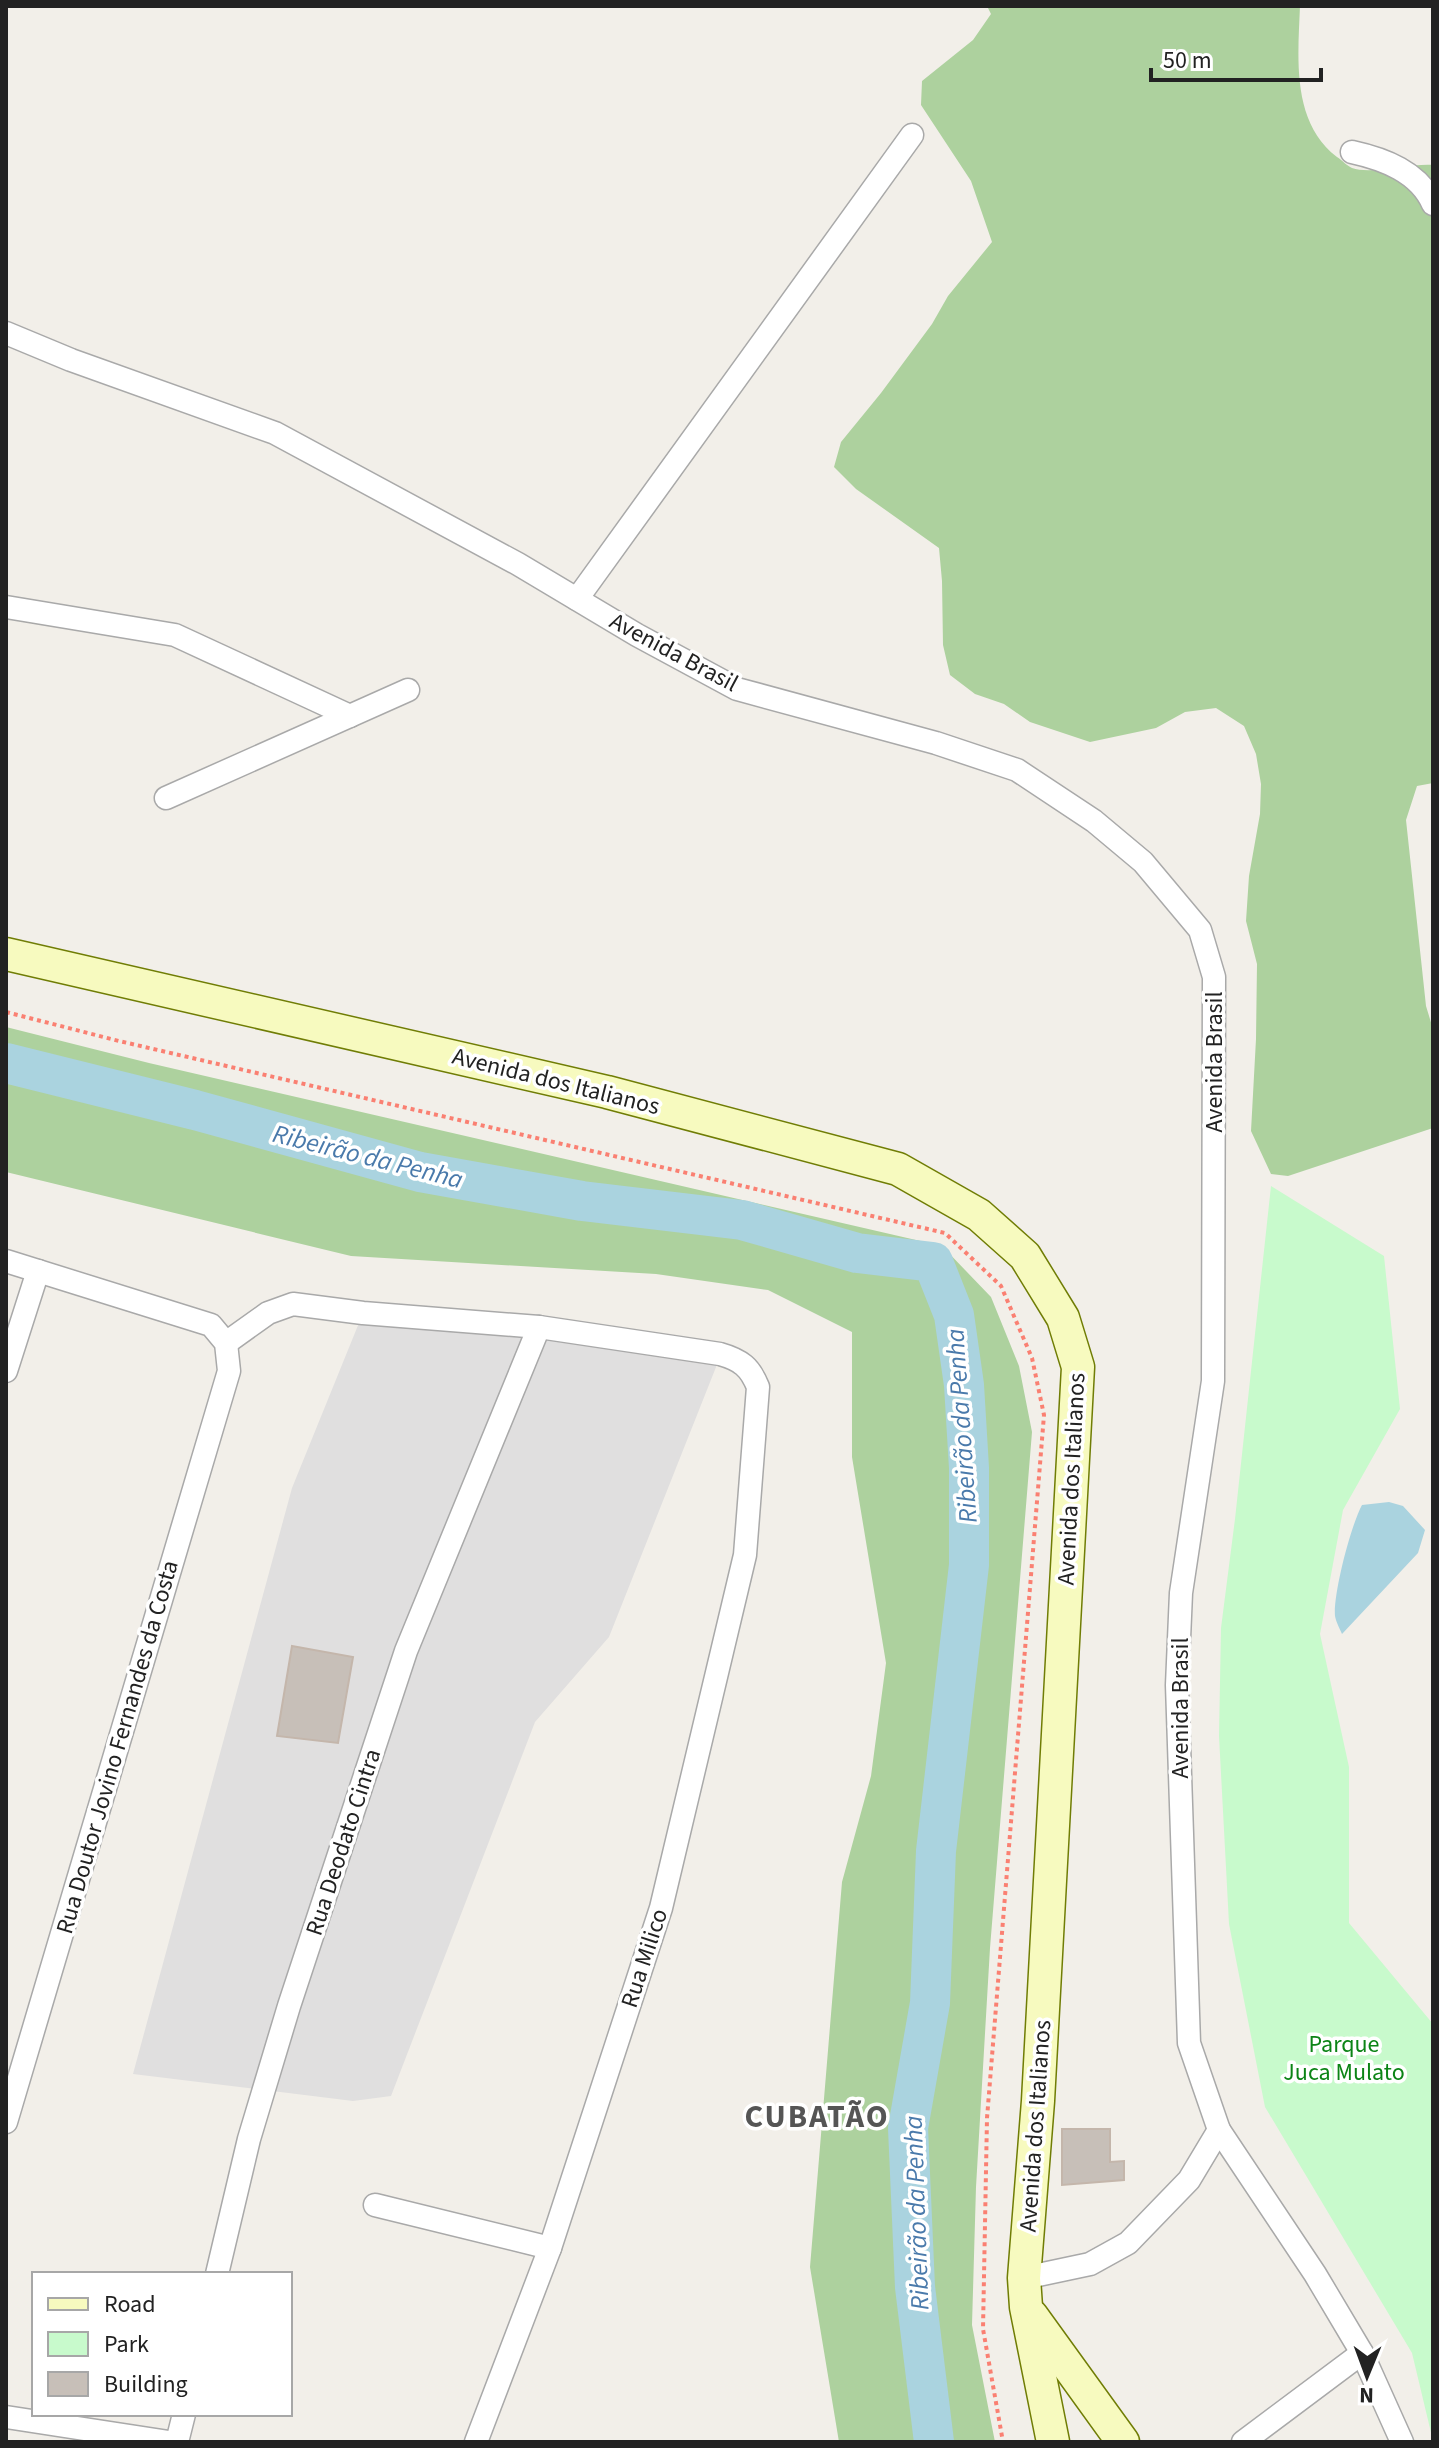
<svg xmlns="http://www.w3.org/2000/svg" width="1439" height="2448" font-family="'Source Sans 3',sans-serif">
	<rect width="100%" height="100%" fill="#f2efe9"/>
	<!-- residential -->
	<polygon fill="#e0dfdf" points="363,1313 720,1357 609,1637 535,1722 391,2096 353,2101 133,2074 292,1488"/>
	<!-- forest -->
	<g fill="#add19e">
		<path d="M987,6H1300C1298,57 1291,122 1337,157C1342,160 1347,166 1352,168C1371,175 1412,163 1433,165V783L1417,786L1406,820L1426,1006L1433,1029V1128L1288,1176L1271,1174L1251,1131L1256,1039L1257,964L1246,921L1249,876L1260,814L1261,784L1256,754L1244,726L1216,708L1185,712L1156,728L1090,742L1030,722L1004,704L975,694L950,675L943,645L942,581L939,548L856,489L834,467L841,442L881,393L932,324L948,296L992,242L971,181L921,105L922,81L973,40L991,14Z"/>
		<polygon points="6,1027 149,1063 942,1246 991,1297 1019,1366 1032,1432 990,1948 976,2187 972,2325 995,2442 839,2442 810,2267 842,1882 871,1776 886,1663 852,1457 852,1332 768,1290 656,1274 351,1256 6,1172"/>
	</g>
	<!-- park -->
	<polygon fill="#c8facc" points="1271,1186 1384,1256 1400,1409 1343,1510 1320,1634 1349,1767 1349,1923 1433,2024 1433,2441 1412,2353 1265,2107 1229,1924 1219,1736 1221,1628 1235,1519"/>
	<!-- water -->
	<path fill="#aad3df" d="M1389,1502L1403,1506L1425,1530L1418,1553L1342,1634C1340,1629 1336,1622 1335,1616C1333,1594 1351,1525 1362,1505Z"/>
	<g fill="none" stroke-linecap="round" stroke-linejoin="round">
		<!-- river -->
		<polyline stroke="#aad3df" stroke-width="40" points="6,1063 195,1110 420,1172 582,1201 742,1220 857,1253 933,1262 954,1315 964,1385 969,1468 969,1565 936,1851 930,2003 908,2128 915,2287 934,2442"/>
	</g>
	<!-- building -->
	<g fill="#c7bfb8" stroke="#c4b6ab" stroke-width="2">
		<polygon points="292,1646 353,1657 338,1743 277,1736"/>
		<polygon points="1062,2129 1110,2129 1110,2162 1124,2161 1124,2180 1062,2185"/>
	</g>
	<g fill="none" stroke-linecap="round" stroke-linejoin="round">
		<!-- street casing -->
		<g stroke="#a9a9a9" stroke-width="25">
			<g id="street">
				<path d="M1352,152C1384,159 1419,172 1433,204"/>
				<polyline points="6,333 71,360 275,433 518,564 637,635 737,689 936,743 1017,770 1094,821 1143,862 1200,930 1214,977 1213,1381 1181,1593 1177,1685 1189,2043 1219,2130 1315,2274 1362,2353 1402,2442"/>
				<polyline points="577,599 912,135"/>
				<polyline points="6,607 175,635 350,716"/>
				<polyline points="166,798 408,690"/>
				<polyline points="6,1261 211,1325 226,1343 229,1371 6,2122"/>
				<path d="M226,1343L268,1313L293,1304L363,1313L539,1327L720,1354C741,1360 750,1367 758,1387L745,1555L661,1908L550,2248L476,2442"/>
				<polyline points="6,1371 38,1271"/>
				<polyline points="375,2205 550,2248"/>
				<polyline points="217,2274 249,2139 289,2006 406,1651 539,1327"/>
				<polyline points="1024,2278 1090,2264 1128,2243 1189,2180 1219,2130"/>
				<polyline points="6,2417 169,2442"/>
				<polyline points="177,2442 184,2414"/>
				<polyline points="1243,2442 1362,2353"/>
			</g>
		</g>
		<!-- secondary casing -->
		<g stroke="#707d05" stroke-width="35">
			<g id="secondary">
				<polyline points="6,954 607,1092 898,1169 979,1215 1025,1256 1063,1318 1078,1367 1038,2101 1024,2278 1026,2307 1053,2442"/>
				<polyline points="1032,2316 1123,2442"/>
			</g>
		</g>
		<!-- path -->
		<polyline stroke="#fa8072" stroke-width="4" stroke-dasharray="4 4" stroke-linecap="butt" points="6,1012 119,1041 945,1233 1001,1286 1032,1358 1044,1415 987,2118 983,2329 1003,2442"/>
		<!-- street -->
		<use href="#street" stroke="#fff" stroke-width="22"/>
		<!-- secondary -->
		<use href="#secondary" stroke="#f7fabf" stroke-width="32"/>
	</g>
	<g text-anchor="middle" stroke-width="7" stroke-linejoin="round" paint-order="stroke">
		<!-- street labels -->
		<g font-size="24" fill="#222" stroke="#fff">
			<text transform="translate(674 652) rotate(28)" y="8">Avenida Brasil</text>
			<text transform="translate(1214 1062) rotate(-90)" y="8">Avenida Brasil</text>
			<text transform="translate(556 1081) rotate(14)" y="8">Avenida dos Italianos</text>
			<text transform="translate(1071 1479) rotate(-87)" y="8">Avenida dos Italianos</text>
			<text transform="translate(1180 1708) rotate(-90)" y="8">Avenida Brasil</text>
			<text transform="translate(117 1747) rotate(-74)" y="8">Rua Doutor Jovino Fernandes da Costa</text>
			<text transform="translate(343 1842) rotate(-72)" y="8">Rua Deodato Cintra</text>
			<text transform="translate(644 1958) rotate(-72)" y="8">Rua Milico</text>
			<text transform="translate(1035 2126) rotate(-86)" y="8">Avenida dos Italianos</text>
		</g>
		<!-- park labels -->
		<g font-size="24" fill="#0c8416" stroke="#fff">
			<text x="1344" y="2052">Parque<tspan x="1344" dy="28">Juca Mulato</tspan></text>
		</g>
		<!-- water labels -->
		<g font-size="26" font-style="italic" fill="#4a7aab" stroke="#fff">
			<text transform="translate(368 1156) rotate(14)" y="9">Ribeirão da Penha</text>
			<text transform="translate(961 1426) rotate(-94)" y="9">Ribeirão da Penha</text>
			<text transform="translate(916 2213) rotate(-92)" y="9">Ribeirão da Penha</text>
		</g>
		<!-- district labels -->
		<g font-size="32" font-weight="bold" letter-spacing="2" fill="#555" stroke="#fff">
			<text x="817" y="2127">CUBATÃO</text>
		</g>
	</g>
	<!-- border -->
	<rect width="1439" height="2448" fill="none" stroke="#222222" stroke-width="16"/>
	<!-- legend -->
	<rect x="32" y="2272" width="260" height="144" fill="#ffffff" stroke="#a7a7a7" stroke-width="2"/>
	<rect x="48" y="2298" width="40" height="12" fill="#f7fabf" stroke="#a7a7a7" stroke-width="2"/>
	<text x="104" y="2312" font-size="24" fill="#222222">Road</text>
	<rect x="48" y="2332" width="40" height="24" fill="#c8facc" stroke="#a7a7a7" stroke-width="2"/>
	<text x="104" y="2352" font-size="24" fill="#222222">Park</text>
	<rect x="48" y="2372" width="40" height="24" fill="#c7bfb8" stroke="#a7a7a7" stroke-width="2"/>
	<text x="104" y="2392" font-size="24" fill="#222222">Building</text>
	<!-- north arrow -->
	<g transform="translate(1367 2376) rotate(181)" stroke="#ffffff" stroke-width="6" paint-order="stroke">
	<path d="M0-6L14 30L0 20L-14 30Z" fill="#222222"/>
	<text y="-12" font-size="22" font-weight="bold" text-anchor="middle" fill="#222222">N</text>
	</g>
	<!-- scale -->
	<path d="M1151 68v12h170v-12" fill="none" stroke="#222222" stroke-width="4"/>
	<text x="1163" y="68" font-size="24" fill="#222222" stroke="#ffffff" stroke-width="6" paint-order="stroke">50 m</text>
</svg>
